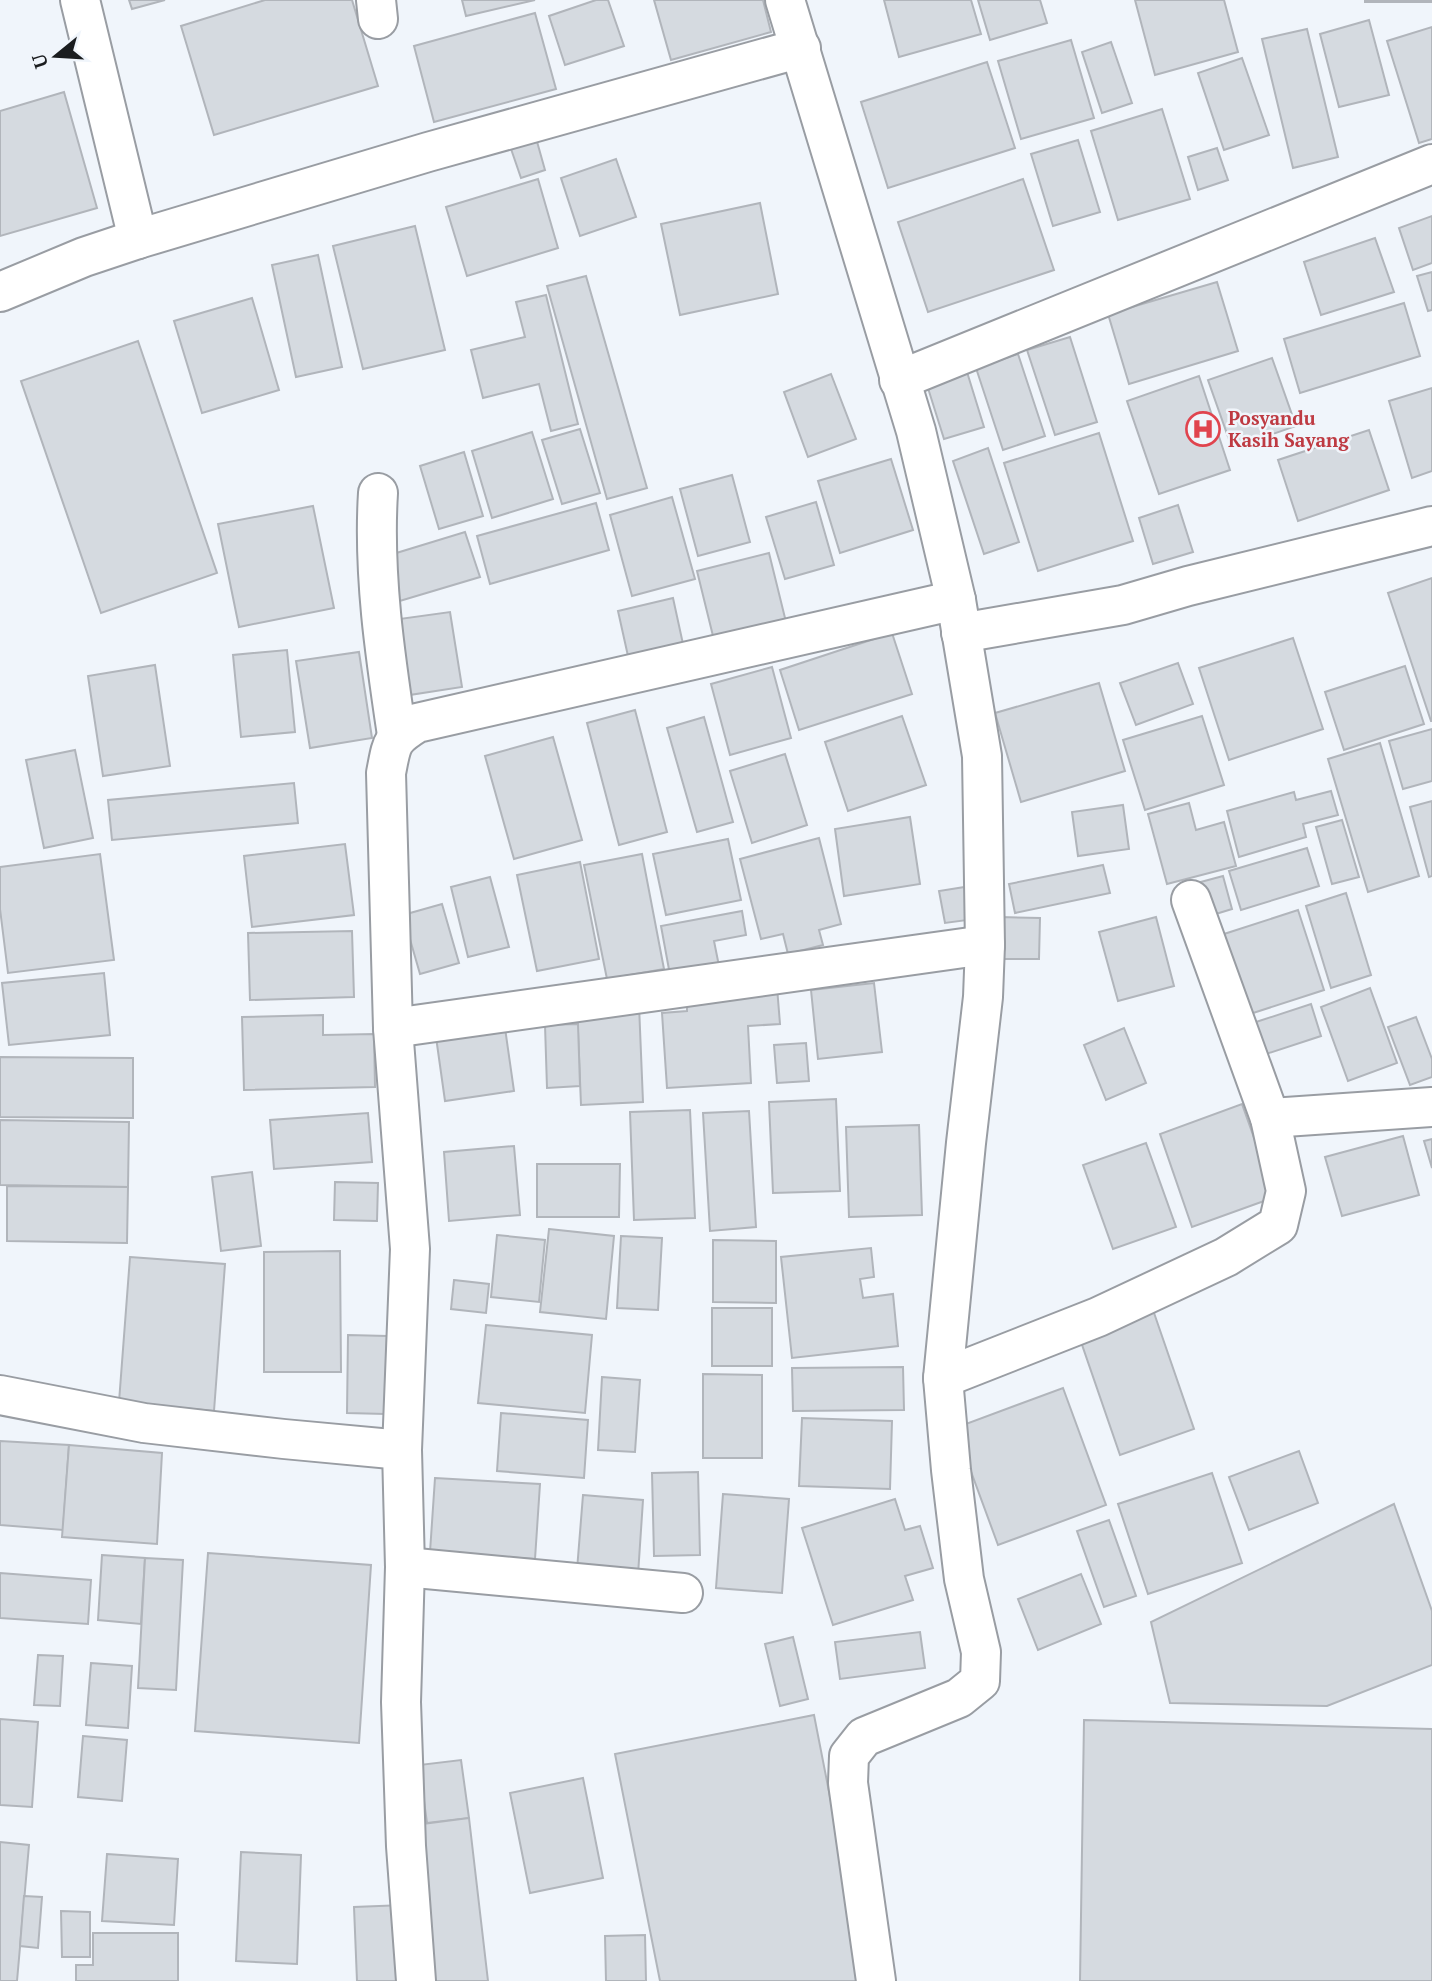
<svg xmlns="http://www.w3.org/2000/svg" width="1432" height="1981" font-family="'PT Serif',serif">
	<rect width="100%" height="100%" fill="#f0f5fb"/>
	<!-- building -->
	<g fill="#d5dae0" stroke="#b1b5bb" stroke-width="2">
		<polygon points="129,0 165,0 132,9"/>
		<polygon points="265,0 352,0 378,86 214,135 181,26"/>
		<polygon points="462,0 535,0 466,16"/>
		<polygon points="596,0 608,0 624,46 565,65 549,16"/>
		<polygon points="654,0 763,0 771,32 671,60"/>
		<polygon points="884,0 971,0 981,34 899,57"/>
		<polygon points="978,0 1040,0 1047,23 990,40"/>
		<polygon points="1135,0 1224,0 1238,52 1155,75"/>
		<rect x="1365" y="0" width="67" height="2"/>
		<polygon points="535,13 556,89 434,122 414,46"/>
		<polygon points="1369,20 1389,95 1339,107 1320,34"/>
		<polygon points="1432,27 1432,139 1419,143 1387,41"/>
		<polygon points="1307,29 1338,157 1293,168 1262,39"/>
		<polygon points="1071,40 1094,118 1021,139 998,61"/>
		<polygon points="1111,42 1132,103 1102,113 1082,52"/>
		<polygon points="1242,58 1269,135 1224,150 1198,73"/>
		<polygon points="987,62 1015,148 888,188 861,102"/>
		<polygon points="64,92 97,208 0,236 0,111"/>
		<polygon points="1162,109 1190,199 1118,220 1091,131"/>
		<polygon points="536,138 545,170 521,178 510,146"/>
		<polygon points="1078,140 1100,212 1053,226 1031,154"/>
		<polygon points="1217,148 1228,180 1198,190 1188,157"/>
		<polygon points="616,159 636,217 580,236 561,178"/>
		<polygon points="538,179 558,248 467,276 446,207"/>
		<polygon points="1023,179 1054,270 928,312 898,222"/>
		<polygon points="760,203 778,294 680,315 661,224"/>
		<polygon points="1432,216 1432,263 1413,270 1399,228"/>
		<polygon points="415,226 445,350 363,369 333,246"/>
		<polygon points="1375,238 1394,292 1321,315 1304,262"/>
		<polygon points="318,255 342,367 296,377 272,265"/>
		<polygon points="1432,272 1432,310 1428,311 1417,276"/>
		<polygon points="586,276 647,488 607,499 547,286"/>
		<polygon points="1217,282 1238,351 1129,384 1108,314"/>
		<polygon points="546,295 578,424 551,431 539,384 483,398 471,350 525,337 516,302"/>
		<polygon points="252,298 279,390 202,413 174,321"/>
		<polygon points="1404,303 1420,356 1300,393 1284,339"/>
		<polygon points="1070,337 1097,422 1055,435 1027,350"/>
		<polygon points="138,341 217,573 101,613 21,381"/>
		<polygon points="1018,354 1045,436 1003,450 976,368"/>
		<polygon points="1272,358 1296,426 1232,448 1208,380"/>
		<polygon points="967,372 984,427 944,439 927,385"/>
		<polygon points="831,374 856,439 808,457 784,392"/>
		<polygon points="1199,376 1230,470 1159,494 1127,401"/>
		<polygon points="1432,388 1432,471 1412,478 1389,401"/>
		<polygon points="580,429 600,493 562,504 542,440"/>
		<polygon points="1369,430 1389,490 1298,521 1278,460"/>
		<polygon points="532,432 553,499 492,518 472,451"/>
		<polygon points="1099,433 1133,541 1038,571 1004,463"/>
		<polygon points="988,448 1019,542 984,554 953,461"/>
		<polygon points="464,452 483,516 439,529 420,466"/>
		<polygon points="891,459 913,530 840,553 818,481"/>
		<polygon points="732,475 750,542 698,556 680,489"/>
		<polygon points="672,497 695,579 632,596 610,515"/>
		<polygon points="816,502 834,565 785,579 766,517"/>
		<polygon points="596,503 609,550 490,584 477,536"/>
		<polygon points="1178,505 1193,552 1153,564 1139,518"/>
		<polygon points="313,506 334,608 239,627 218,524"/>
		<polygon points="465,532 480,577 393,603 380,558"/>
		<polygon points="769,553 786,622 714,640 697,571"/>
		<polygon points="1432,578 1432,721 1431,721 1388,593"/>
		<polygon points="673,598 683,644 628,656 618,611"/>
		<polygon points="450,612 462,687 403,696 392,620"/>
		<polygon points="892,633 912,694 799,730 780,670"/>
		<polygon points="1293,638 1323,729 1229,760 1199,668"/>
		<polygon points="287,650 295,732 241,737 233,655"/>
		<polygon points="359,652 372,738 310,748 296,661"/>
		<polygon points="1178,663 1193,704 1136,725 1120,683"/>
		<polygon points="155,665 170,766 103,776 88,676"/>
		<polygon points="1405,666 1424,724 1344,750 1325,692"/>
		<polygon points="772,667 791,738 730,755 711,684"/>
		<polygon points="1099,683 1125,771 1021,802 995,713"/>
		<polygon points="635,710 667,832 619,845 587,723"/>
		<polygon points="902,716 926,785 848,811 825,742"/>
		<polygon points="1202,716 1224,785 1145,810 1123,740"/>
		<polygon points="704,717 733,822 697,832 667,728"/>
		<polygon points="1432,729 1432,781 1403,789 1389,741"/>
		<polygon points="553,737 582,840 514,859 485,756"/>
		<polygon points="1380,743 1419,876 1368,892 1328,759"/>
		<polygon points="75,750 93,838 44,848 26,760"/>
		<polygon points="785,754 807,825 752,843 730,771"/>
		<polygon points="294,783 298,823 112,840 108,800"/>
		<polygon points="1331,791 1338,815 1303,824 1306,837 1239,857 1227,811 1294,792 1296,800"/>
		<polygon points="1432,801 1432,876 1429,877 1410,807"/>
		<polygon points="1189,803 1196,830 1224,822 1236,866 1167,884 1148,814"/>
		<polygon points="1123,805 1129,849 1078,856 1072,812"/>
		<polygon points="910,817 920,884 844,896 835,829"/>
		<polygon points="1342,820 1359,877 1332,884 1316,827"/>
		<polygon points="819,838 841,924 819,930 823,945 788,954 783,934 761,939 740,859"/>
		<polygon points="728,839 741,900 666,915 653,854"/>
		<polygon points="345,844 354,915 252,927 244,856"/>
		<polygon points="1307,848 1319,886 1241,910 1229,871"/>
		<polygon points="100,854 114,960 8,973 0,909 0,867"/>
		<polygon points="642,854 664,969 607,979 584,865"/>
		<polygon points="580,862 599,959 537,971 517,875"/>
		<polygon points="1103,865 1110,893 1015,913 1009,884"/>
		<polygon points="1223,876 1232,909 1206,917 1197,883"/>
		<polygon points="490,877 509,947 468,957 451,887"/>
		<polygon points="971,886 975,919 945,923 939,891"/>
		<polygon points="1346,893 1371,975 1331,988 1306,906"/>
		<polygon points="442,904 459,963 420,974 403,915"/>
		<polygon points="1298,910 1324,990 1247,1015 1221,935"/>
		<polygon points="742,911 746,935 714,941 719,966 670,975 661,926"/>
		<polygon points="1000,917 1040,918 1039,959 1001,959"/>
		<polygon points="1156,917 1174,986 1118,1001 1099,932"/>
		<polygon points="352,931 354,997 250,1000 248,933"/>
		<polygon points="104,973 110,1035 9,1045 2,983"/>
		<polygon points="874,983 882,1052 818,1059 811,990"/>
		<polygon points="777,987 780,1024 748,1026 751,1083 667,1088 662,1013 687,1011 687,993"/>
		<polygon points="1370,988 1397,1063 1348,1081 1321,1007"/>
		<polygon points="1311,1004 1321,1036 1260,1056 1250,1024"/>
		<polygon points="639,1005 643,1102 581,1105 577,1007"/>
		<polygon points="323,1015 323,1035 374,1034 375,1087 244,1090 242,1017"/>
		<polygon points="1416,1017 1432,1059 1432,1077 1410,1085 1388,1027"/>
		<polygon points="578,1024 580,1086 547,1088 545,1025"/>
		<polygon points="505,1028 514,1091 445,1101 436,1037"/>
		<polygon points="1124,1028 1146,1083 1106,1100 1084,1045"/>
		<polygon points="806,1043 809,1081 777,1083 774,1045"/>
		<polygon points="0,1057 133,1058 133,1118 0,1117"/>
		<polygon points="836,1099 840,1191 773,1193 769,1102"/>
		<polygon points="1242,1104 1275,1197 1192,1227 1160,1134"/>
		<polygon points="690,1110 695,1218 634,1220 630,1112"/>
		<polygon points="749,1111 756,1227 710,1231 703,1113"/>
		<polygon points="368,1113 372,1162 274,1169 270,1120"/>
		<polygon points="0,1120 129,1122 128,1187 0,1185"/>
		<polygon points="919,1125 922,1215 849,1217 846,1127"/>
		<polygon points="1403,1136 1419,1195 1342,1216 1325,1157"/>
		<polygon points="1432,1139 1432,1168 1424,1141"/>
		<polygon points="1146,1143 1176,1227 1113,1249 1083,1165"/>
		<polygon points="514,1146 520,1215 449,1221 444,1152"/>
		<polygon points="537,1164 620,1164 619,1217 537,1217"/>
		<polygon points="252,1172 261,1246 221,1251 212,1177"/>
		<polygon points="335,1182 378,1183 377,1221 334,1220"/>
		<polygon points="7,1186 128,1187 127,1243 7,1241"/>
		<polygon points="549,1229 614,1236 606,1319 540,1312"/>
		<polygon points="497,1235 545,1240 539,1302 491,1297"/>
		<polygon points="621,1236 662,1238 658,1310 617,1308"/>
		<polygon points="713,1240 776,1241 776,1303 713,1302"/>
		<polygon points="871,1248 874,1277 860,1279 863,1298 893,1294 898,1346 792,1358 781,1257"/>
		<polygon points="340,1251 341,1372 264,1372 264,1252"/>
		<polygon points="130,1257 225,1264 214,1411 119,1402"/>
		<polygon points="454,1280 489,1284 486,1313 451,1309"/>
		<rect x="712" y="1308" width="60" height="58"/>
		<polygon points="1153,1310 1194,1429 1120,1455 1079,1336"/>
		<polygon points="486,1325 592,1335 585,1413 478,1403"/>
		<polygon points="348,1335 387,1336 385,1414 347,1413"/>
		<polygon points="903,1367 904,1410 793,1411 792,1368"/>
		<polygon points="703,1374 762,1375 762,1458 703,1458"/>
		<polygon points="602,1377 640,1380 635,1452 598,1450"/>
		<polygon points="1063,1388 1106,1505 998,1545 955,1428"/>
		<polygon points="501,1413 588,1420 584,1478 497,1471"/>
		<polygon points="802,1418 892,1421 890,1489 799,1486"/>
		<polygon points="0,1441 69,1445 63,1530 0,1525"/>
		<polygon points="69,1445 162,1453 157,1544 62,1537"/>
		<polygon points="1299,1451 1318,1503 1249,1530 1229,1477"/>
		<polygon points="698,1472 700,1555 654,1556 652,1473"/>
		<polygon points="1212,1473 1242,1563 1148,1594 1118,1504"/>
		<polygon points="435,1478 540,1484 535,1559 430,1552"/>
		<polygon points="723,1494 789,1499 782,1593 716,1588"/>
		<polygon points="583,1495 643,1500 638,1575 577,1570"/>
		<polygon points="895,1499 905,1530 920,1526 933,1568 905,1576 913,1600 833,1625 802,1528"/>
		<polygon points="1394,1504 1432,1611 1432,1665 1327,1706 1170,1703 1151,1622"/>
		<polygon points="1109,1520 1136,1596 1104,1607 1077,1531"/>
		<polygon points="208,1553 371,1565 359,1743 195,1731"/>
		<polygon points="102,1555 145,1558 141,1624 98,1620"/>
		<polygon points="145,1558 183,1560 176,1690 138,1688"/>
		<polygon points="0,1573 91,1580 88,1624 0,1618"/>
		<polygon points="1081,1574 1101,1624 1038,1650 1018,1599"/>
		<polygon points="920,1632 925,1668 840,1679 835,1642"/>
		<polygon points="793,1637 808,1699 780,1706 765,1644"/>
		<polygon points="38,1655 63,1656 60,1706 34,1705"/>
		<polygon points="91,1663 132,1666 128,1728 86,1725"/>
		<polygon points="814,1715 866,1981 660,1981 615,1754"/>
		<polygon points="0,1719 38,1722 32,1807 0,1805"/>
		<polygon points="1084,1720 1432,1729 1432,1981 1080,1981"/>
		<polygon points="83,1736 127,1740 122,1801 78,1797"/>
		<polygon points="461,1760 469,1818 427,1823 419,1765"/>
		<polygon points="583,1778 603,1878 530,1893 510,1793"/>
		<polygon points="469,1818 488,1981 427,1981 407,1826"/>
		<polygon points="0,1842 29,1845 17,1981 0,1981"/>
		<polygon points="241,1852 301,1855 297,1964 236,1961"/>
		<polygon points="107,1854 178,1859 174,1925 102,1921"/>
		<polygon points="24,1896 42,1897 38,1948 20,1946"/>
		<polygon points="404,1905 407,1981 357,1981 354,1907"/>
		<polygon points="61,1911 90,1912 90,1957 62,1957"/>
		<polygon points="93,1933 178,1933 178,1981 76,1981 76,1965 93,1965"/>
		<polygon points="645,1935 646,1981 606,1981 605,1936"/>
	</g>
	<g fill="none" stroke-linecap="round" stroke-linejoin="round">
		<!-- minor casing -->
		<g stroke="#999da3" stroke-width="42">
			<g id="minor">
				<polyline points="80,0 138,239"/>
				<polyline points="376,0 378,19"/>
				<polyline points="785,0 916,431 956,600 982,756 985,945 983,997 966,1143 943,1378 951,1470 964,1579 981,1652 980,1681 959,1698 864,1737 849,1756 848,1783 876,1981"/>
				<polyline points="0,292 84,257 138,239 428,152 801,48"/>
				<polyline points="899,380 1432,164"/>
				<path d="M378,493C373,574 385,655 397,735"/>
				<polyline points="961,633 1123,605 1188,586 1432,526"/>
				<polyline points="393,1028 985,945"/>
				<polyline points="1270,1118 1432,1107"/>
				<polyline points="943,1378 1098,1317 1226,1257 1278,1225 1286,1191 1270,1118 1191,900"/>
				<polyline points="0,1395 144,1423 284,1439 402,1450 405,1567 401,1702 406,1846 416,1981"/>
				<path d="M402,1450L410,1249L393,1028L386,773C392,743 390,740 417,723L956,600"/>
				<polyline points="405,1567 683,1593"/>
			</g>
		</g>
		<!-- minor -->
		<use href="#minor" stroke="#fff" stroke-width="38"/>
	</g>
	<!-- icons -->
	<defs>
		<g id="hospital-ring" transform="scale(1.75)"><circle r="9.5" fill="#f0f5fb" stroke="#e0444e" stroke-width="1.5"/><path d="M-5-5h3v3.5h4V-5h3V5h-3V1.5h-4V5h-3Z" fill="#e0444e"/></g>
	</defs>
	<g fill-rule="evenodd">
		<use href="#hospital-ring" x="1203" y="429"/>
	</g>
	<g text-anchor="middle" stroke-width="5" stroke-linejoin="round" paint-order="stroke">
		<!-- health labels -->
		<g font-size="19" font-weight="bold" fill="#be3a42" stroke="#f0f5fb" text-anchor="start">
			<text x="1228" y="425">Posyandu<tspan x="1228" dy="22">Kasih Sayang</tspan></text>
		</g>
	</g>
	<!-- north arrow -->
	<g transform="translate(56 56) rotate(252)" stroke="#f0f5fb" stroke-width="5" paint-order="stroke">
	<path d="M0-5L12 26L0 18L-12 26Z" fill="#1b1d1f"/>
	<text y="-10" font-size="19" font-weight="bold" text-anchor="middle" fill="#1b1d1f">U</text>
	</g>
</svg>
